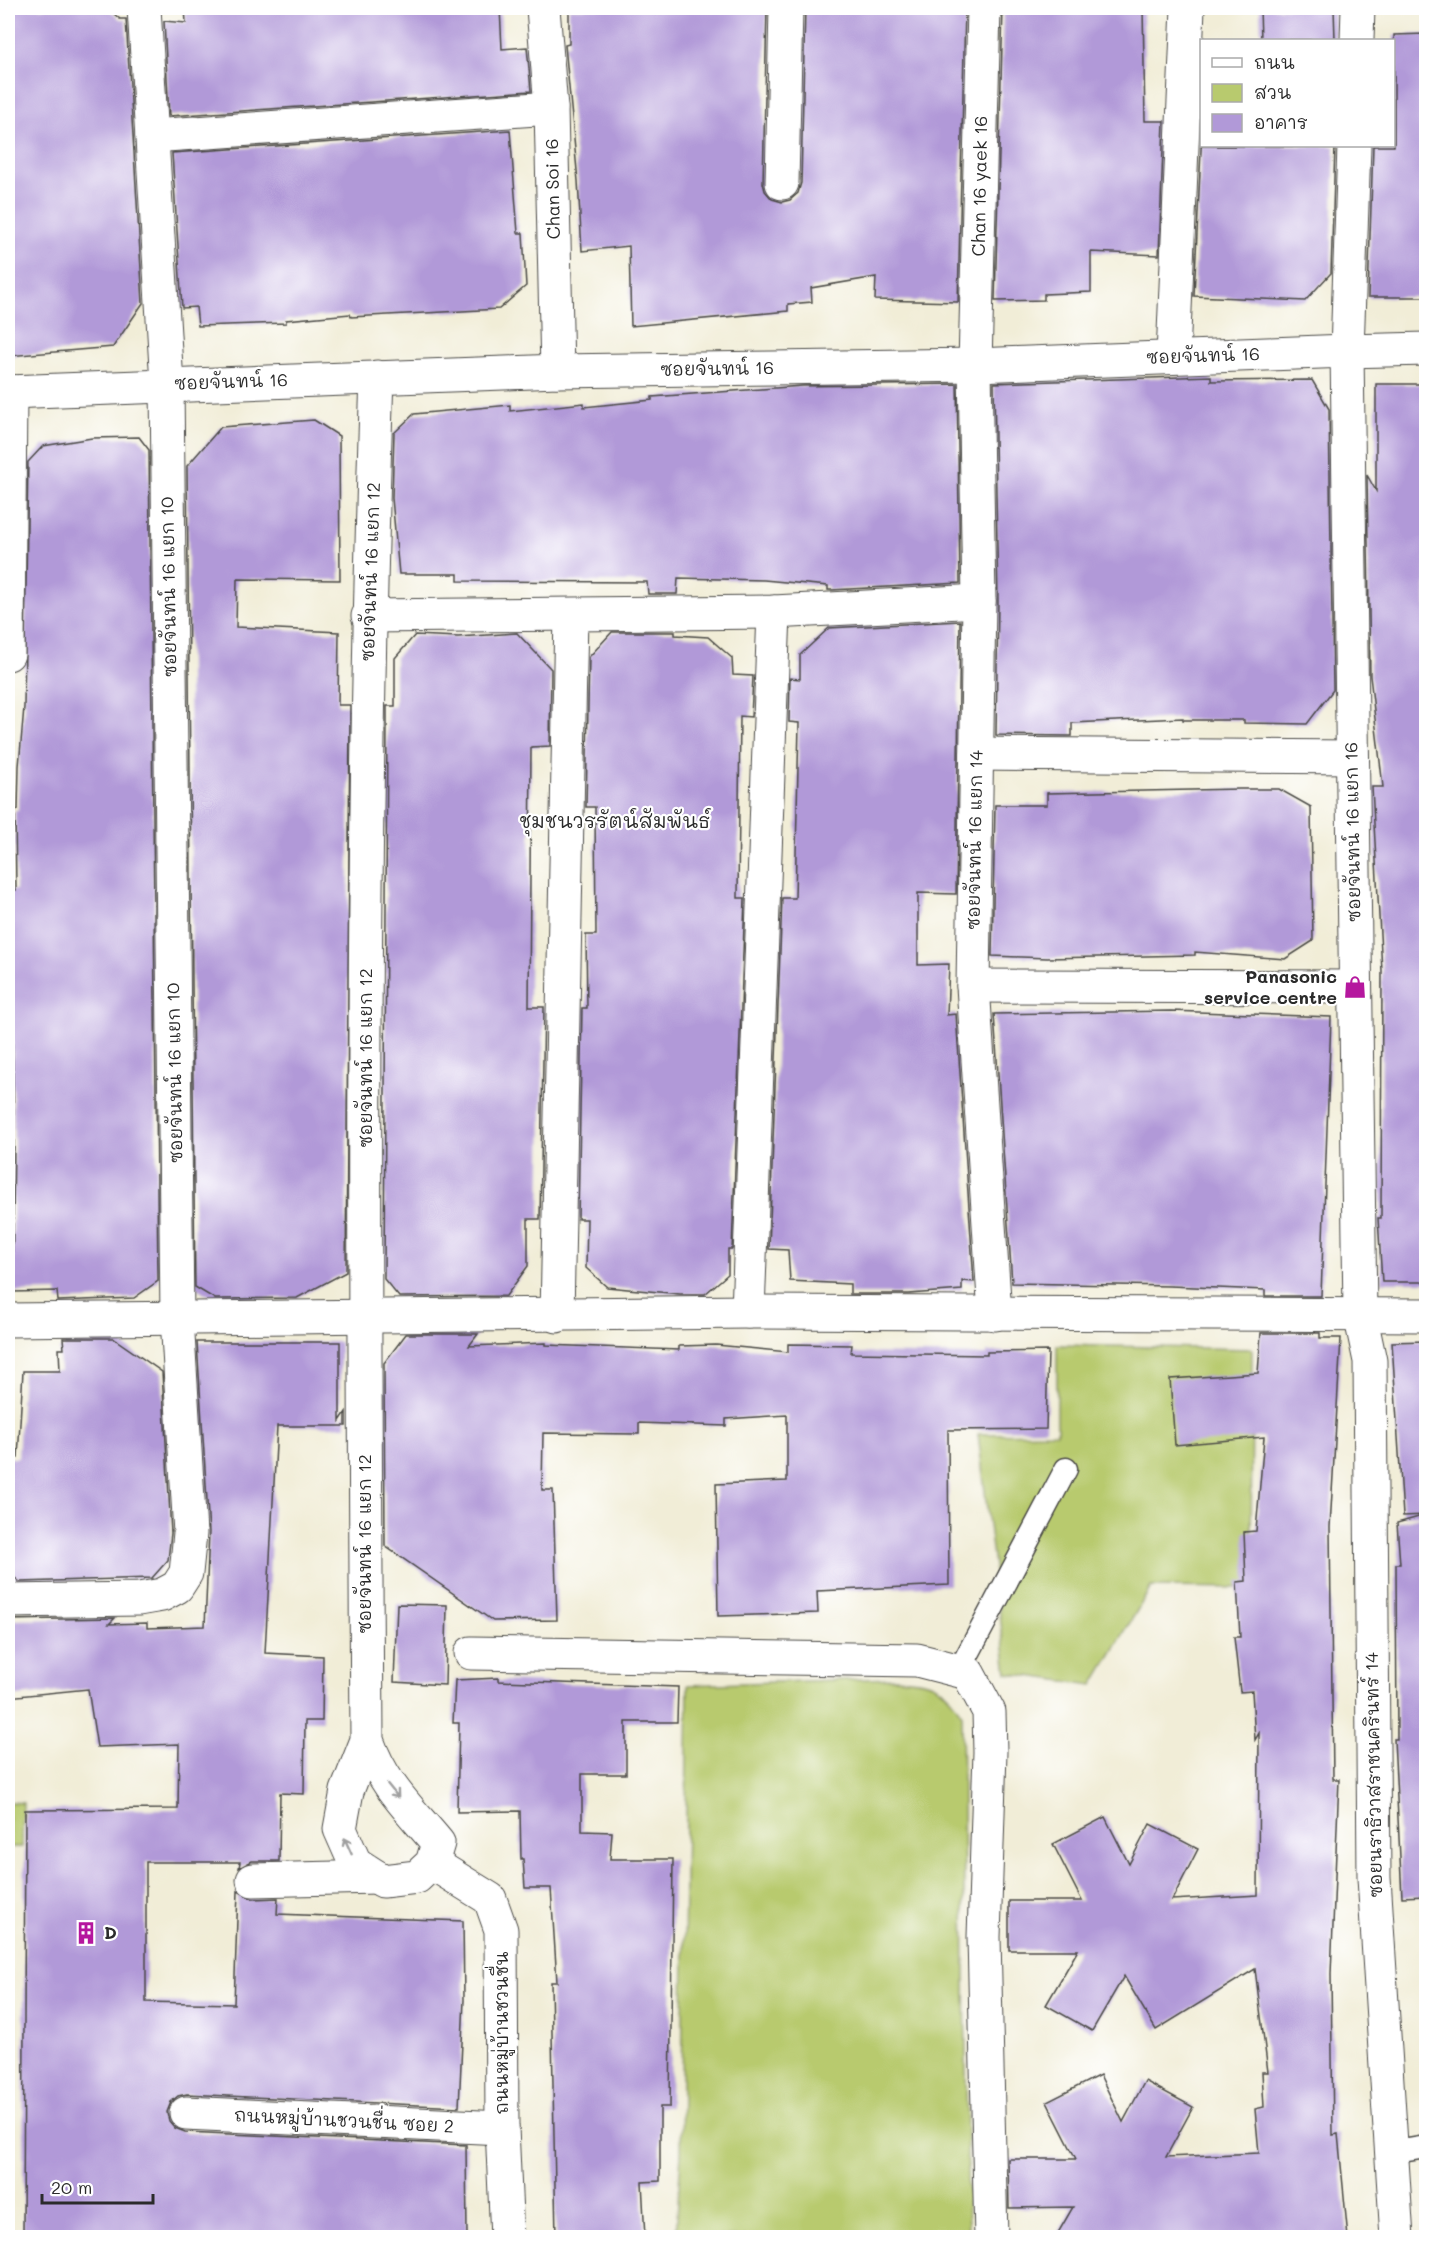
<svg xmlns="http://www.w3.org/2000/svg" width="1434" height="2245" font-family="Mali,'Playpen Sans Thai',sans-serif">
	<rect width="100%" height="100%" fill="#fff"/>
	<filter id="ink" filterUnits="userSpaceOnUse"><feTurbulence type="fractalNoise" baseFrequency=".0167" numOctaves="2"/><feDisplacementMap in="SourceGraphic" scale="12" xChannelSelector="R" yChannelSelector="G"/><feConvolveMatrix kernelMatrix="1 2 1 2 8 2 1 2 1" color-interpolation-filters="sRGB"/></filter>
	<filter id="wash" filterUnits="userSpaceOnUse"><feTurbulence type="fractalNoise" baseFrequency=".008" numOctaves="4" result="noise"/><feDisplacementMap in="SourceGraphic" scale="24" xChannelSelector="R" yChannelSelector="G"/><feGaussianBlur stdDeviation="1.35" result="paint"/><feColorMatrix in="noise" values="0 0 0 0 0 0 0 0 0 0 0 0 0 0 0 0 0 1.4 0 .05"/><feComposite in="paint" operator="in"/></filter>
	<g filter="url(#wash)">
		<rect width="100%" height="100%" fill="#f1edd7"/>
		<!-- green -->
		<g fill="#b8ca6e" stroke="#727a4c" stroke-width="1.5">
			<polygon points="1057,1345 1252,1349 1251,1588 1151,1587 1093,1685 1007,1673 978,1434 1057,1433"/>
			<path d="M896,1678C931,1680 943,1683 962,1714L968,2237H676L681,2153L688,1685Z"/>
			<polygon points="8,1802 23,1803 22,1847 8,1847"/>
		</g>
		<g id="blocks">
			<!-- building -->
			<g fill="#b199d8">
				<polygon points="8,8 107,8 120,19 126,19 143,303 113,347 8,356"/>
				<polygon points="185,8 500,8 502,49 527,47 531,91 169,116 164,21 186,23"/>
				<polygon points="569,8 767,8 763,183 765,191 772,199 782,202 790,200 798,193 801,183 805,8 870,8 869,11 965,8 958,302 875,300 876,277 811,288 812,302 788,304 788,311 631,326 629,246 582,251 578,181 565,45 569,44"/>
				<polygon points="1003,8 1143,8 1145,121 1164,121 1159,255 1091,252 1091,292 1044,294 1044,300 995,301"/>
				<polygon points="1260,8 1334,8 1335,40 1261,40"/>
				<polygon points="1426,34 1426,297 1368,297 1373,146 1394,146 1394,35"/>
				<polygon points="510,130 518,233 523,233 526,286 499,309 351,317 350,314 286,320 286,323 198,326 196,307 182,308 172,153"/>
				<polygon points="1202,130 1202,146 1335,146 1331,273 1305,301 1194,296"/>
				<polygon points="1211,376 1211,381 1312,380 1329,409 1333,690 1307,724 1244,723 1244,720 1183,720 1183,718 1072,723 1072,736 996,735 998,601 994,383"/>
				<polygon points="957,384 960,583 831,590 828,590 828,586 764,580 678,578 677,594 648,594 647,582 458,581 458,574 399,574 392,498 394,433 414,414 510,405 510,411 584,403 584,407 652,400 652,397 802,386"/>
				<polygon points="1376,384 1426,384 1426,1282 1382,1282 1378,1218 1381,1218 1382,971 1372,787 1383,787 1370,676 1367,475 1376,491"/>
				<polygon points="314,420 339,436 340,580 237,579 236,627 339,632 338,705 350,705 346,1272 297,1298 215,1299 195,1287 187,466 221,427"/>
				<polygon points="139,437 149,450 158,1281 134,1298 58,1301 57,1291 12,1292 14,1142 10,890 16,890 15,810 18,810 19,766 24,707 28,462 43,446 92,438"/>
				<polygon points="960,621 956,894 918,893 918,965 949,964 947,1015 956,1014 974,1282 962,1281 962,1290 909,1294 850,1294 850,1284 790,1281 788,1250 769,1249 782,898 795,898 799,723 789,722 790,678 800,679 800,655 829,628"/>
				<polygon points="612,632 675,632 675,635 708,637 732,658 733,675 753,676 751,717 740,716 738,898 745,898 732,1249 728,1249 728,1274 705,1294 680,1294 607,1287 586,1268 587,1219 578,1219 582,1008 587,1008 586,935 596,935 595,807 586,807 589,657"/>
				<polygon points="517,633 551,669 550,746 531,747 529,1007 544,1007 540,1219 528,1219 528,1266 506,1296 399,1297 384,1279 387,718 387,706 395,706 395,658 415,635 458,637"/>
				<polygon points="1240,789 1279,789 1311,807 1313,941 1285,959 1195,952 1195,955 1047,958 992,956 995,805 1047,805 1047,793"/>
				<polygon points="1171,1011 1331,1017 1321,1296 1265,1296 1265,1290 1170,1286 1012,1283 994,1014"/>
				<polygon points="1261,1333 1320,1333 1320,1338 1341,1338 1330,1527 1333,1779 1339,1779 1331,1974 1333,2135 1338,2134 1348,2238 1055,2238 1073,2207 1009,2208 1008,2159 1076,2159 1047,2102 1100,2075 1123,2122 1145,2081 1193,2107 1166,2157 1259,2153 1255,2109 1264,2107 1262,2072 1268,2072 1255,1969 1156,2030 1124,1976 1092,2031 1046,2005 1078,1950 1009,1950 1009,1901 1082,1901 1053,1844 1105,1817 1129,1864 1150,1824 1198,1849 1172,1900 1258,1895 1259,1733 1255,1740 1252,1691 1240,1692 1234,1637 1240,1637 1237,1582 1246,1581 1244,1532 1256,1531 1264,1437 1175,1445 1170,1379 1258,1373"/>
				<polygon points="406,1334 478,1334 469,1346 546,1343 546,1345 679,1350 679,1346 716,1345 788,1352 788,1344 852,1345 851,1353 987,1355 987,1352 1048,1351 1046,1429 948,1430 949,1585 817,1591 818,1613 718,1616 716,1484 787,1481 787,1415 726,1419 726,1426 639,1423 639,1434 543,1433 542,1490 553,1490 557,1620 493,1621 385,1546 384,1363"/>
				<polygon points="63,1338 113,1338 162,1372 171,1533 168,1560 152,1578 20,1582 9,1573 8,1458 18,1458 23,1371 60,1371 59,1349 64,1349"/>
				<polygon points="1426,1341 1426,1515 1403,1516 1392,1342"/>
				<polygon points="197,1342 340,1342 340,1421 346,1412 346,1426 277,1426 265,1653 323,1656 322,1721 305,1721 304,1794 280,1793 279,1861 252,1861 239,1868 240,1862 146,1862 146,2002 234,2004 238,1891 253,1899 278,1898 277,1914 463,1921 464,2000 459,2107 187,2094 178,2096 171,2102 167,2112 169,2121 175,2128 185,2132 466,2145 467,2237 23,2238 25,1810 178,1809 179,1744 97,1747 88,1689 8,1697 8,1620 115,1618 109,1624 147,1623 147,1628 205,1626 209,1532"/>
				<polygon points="1426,1515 1426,1896 1402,1897 1394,1739 1397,1739 1396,1564 1400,1564 1397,1523"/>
				<polygon points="397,1604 447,1605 445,1685 394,1682"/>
				<polygon points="498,1678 498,1681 678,1687 677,1722 626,1722 626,1774 582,1774 582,1831 612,1832 610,1859 673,1859 670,2107 660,2107 660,2181 642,2182 645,2238 556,2238 551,1982 557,1982 551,1888 525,1888 523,1859 521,1859 520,1811 457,1812 459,1723 453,1723 455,1680"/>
			</g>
		</g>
	</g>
	<g filter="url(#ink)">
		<use href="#blocks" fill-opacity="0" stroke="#494845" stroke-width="1.5"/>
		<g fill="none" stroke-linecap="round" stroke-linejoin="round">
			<!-- lane casing -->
			<g stroke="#494845" stroke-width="25">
				<g id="lane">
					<polyline points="959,1671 1066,1469"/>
					<polyline points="1390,2153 1426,2147"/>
				</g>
			</g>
			<!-- street casing -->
			<g stroke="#494845" stroke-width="35">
				<g id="street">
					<polyline points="543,8 551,108 557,371"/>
					<polyline points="984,8 975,365 979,601 973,986 995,1314"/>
					<polyline points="1357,40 1358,8"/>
					<polyline points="152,136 551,108"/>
					<polyline points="1354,146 1347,351 1426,349"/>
					<polyline points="782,183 786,8"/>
					<polyline points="1173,356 1188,8"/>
					<polyline points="368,616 774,612 979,601"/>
					<polyline points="8,654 10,391"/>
					<polyline points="977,754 1352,757"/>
					<polyline points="973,986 1355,987"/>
					<polyline points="748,1312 774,612"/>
					<polyline points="557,1316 571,615"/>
					<polyline points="8,1320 748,1312 1426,1315"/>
					<polyline points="8,1601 139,1599 162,1595 177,1587 186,1573 190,1533 177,1318 167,384 144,8"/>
					<polyline points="471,1653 917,1660 968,1673 989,1712 990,1752 984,1937 991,2238"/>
					<path d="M367,1740L347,1791L340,1829L355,1863L383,1881L417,1877L432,1863L438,1843C408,1807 383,1785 367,1740C364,1286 361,831 377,377"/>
					<polyline points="432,1863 490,1899 501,1930 502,2128 507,2238"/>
					<polyline points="253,1880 377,1877"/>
					<polyline points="186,2113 502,2128"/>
				</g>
			</g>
			<!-- secondary casing -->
			<g stroke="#494845" stroke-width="35">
				<polyline id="secondary" points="8,392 557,371 975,365 1347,351 1360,1314 1370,1361 1374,1878 1397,2238"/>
			</g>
			<!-- lane -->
			<use href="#lane" stroke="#fff" stroke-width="22"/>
			<!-- street -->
			<use href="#street" stroke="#fff" stroke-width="33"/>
			<!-- secondary -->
			<use href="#secondary" stroke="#fff" stroke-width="33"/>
		</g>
		<!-- one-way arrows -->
		<defs><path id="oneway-shaft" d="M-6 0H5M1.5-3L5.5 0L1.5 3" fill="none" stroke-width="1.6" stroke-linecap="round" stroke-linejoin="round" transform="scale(1.5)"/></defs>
		<g stroke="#a0a0a0">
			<use href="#oneway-shaft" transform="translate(393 1791) rotate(51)"/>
			<use href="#oneway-shaft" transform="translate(348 1846) rotate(-114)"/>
		</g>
	</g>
	<!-- icons -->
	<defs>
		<g id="shop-bare" transform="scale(1.8)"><path d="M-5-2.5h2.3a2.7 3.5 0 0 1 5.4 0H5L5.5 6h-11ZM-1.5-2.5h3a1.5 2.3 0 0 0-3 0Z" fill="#b5179e" stroke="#fff" stroke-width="2.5" paint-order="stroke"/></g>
		<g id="building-bare" transform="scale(1.8)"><path d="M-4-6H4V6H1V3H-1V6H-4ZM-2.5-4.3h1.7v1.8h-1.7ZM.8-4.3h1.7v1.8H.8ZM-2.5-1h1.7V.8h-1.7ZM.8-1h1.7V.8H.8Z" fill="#b5179e" stroke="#fff" stroke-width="2.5" paint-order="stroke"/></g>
	</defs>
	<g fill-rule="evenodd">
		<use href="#shop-bare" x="1355" y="987"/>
		<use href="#building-bare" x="86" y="1933"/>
	</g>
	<g text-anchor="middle" stroke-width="4.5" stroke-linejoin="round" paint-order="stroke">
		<!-- street labels -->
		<g font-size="18" fill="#2b2b2b" stroke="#fff">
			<text transform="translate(980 186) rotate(-89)" y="6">Chan 16 yaek 16</text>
			<text transform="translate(553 189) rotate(-91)" y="6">Chan Soi 16</text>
			<text transform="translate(1203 356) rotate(-2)" y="6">ซอยจันทน์ 16</text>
			<text transform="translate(717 369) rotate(-1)" y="6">ซอยจันทน์ 16</text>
			<text transform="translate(231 382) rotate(-2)" y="6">ซอยจันทน์ 16</text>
			<text transform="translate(371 572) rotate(-88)" y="6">ซอยจันทน์ 16 แยก 12</text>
			<text transform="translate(169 587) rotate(-91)" y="6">ซอยจันทน์ 16 แยก 10</text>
			<text transform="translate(1353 832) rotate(-91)" y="6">ซอยจันทน์ 16 แยก 16</text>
			<text transform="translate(975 840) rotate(-89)" y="6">ซอยจันทน์ 16 แยก 14</text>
			<text transform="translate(366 1058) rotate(-90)" y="6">ซอยจันทน์ 16 แยก 12</text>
			<text transform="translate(175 1073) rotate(-91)" y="6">ซอยจันทน์ 16 แยก 10</text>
			<text transform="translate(365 1544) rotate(-90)" y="6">ซอยจันทน์ 16 แยก 12</text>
			<text transform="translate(1374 1775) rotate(-91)" y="6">ซอยนราธิวาสราชนครินทร์ 14</text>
			<text transform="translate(502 2033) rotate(-90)" y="6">ถนนหมู่บ้านชวนชื่น</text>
			<text transform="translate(344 2121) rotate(3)" y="6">ถนนหมู่บ้านชวนชื่น ซอย 2</text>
		</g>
		<!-- poi labels -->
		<g font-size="18" font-weight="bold" fill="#2b2b2b" stroke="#fff" text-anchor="end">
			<text x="1337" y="983">Panasonic<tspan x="1337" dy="21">service centre</tspan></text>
			<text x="104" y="1939" text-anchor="start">D</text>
		</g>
		<!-- neighbourhood labels -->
		<g font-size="20" fill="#2b2b2b" stroke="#fff">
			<text x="615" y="828">ชุมชนวรรัตน์สัมพันธ์</text>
		</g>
	</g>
	<!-- margin -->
	<rect width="1434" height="2245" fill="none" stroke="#fff" stroke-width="30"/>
	<!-- legend -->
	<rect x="1200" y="39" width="195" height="108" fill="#ffffff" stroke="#aaaaaa" stroke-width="1.5"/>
	<rect x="1212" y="58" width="30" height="9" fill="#ffffff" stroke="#aaaaaa" stroke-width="1.5"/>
	<text x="1254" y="69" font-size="18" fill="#2b2b2b">ถนน</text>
	<rect x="1212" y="84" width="30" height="18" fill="#b8ca6e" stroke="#aaaaaa" stroke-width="1.5"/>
	<text x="1254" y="99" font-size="18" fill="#2b2b2b">สวน</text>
	<rect x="1212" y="114" width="30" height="18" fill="#b199d8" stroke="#aaaaaa" stroke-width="1.5"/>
	<text x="1254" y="129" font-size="18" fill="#2b2b2b">อาคาร</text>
	<!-- scale -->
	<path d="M42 2194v9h111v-9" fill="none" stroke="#2b2b2b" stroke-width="3"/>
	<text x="51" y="2194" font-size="18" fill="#2b2b2b" stroke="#ffffff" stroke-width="4.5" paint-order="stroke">20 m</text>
</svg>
